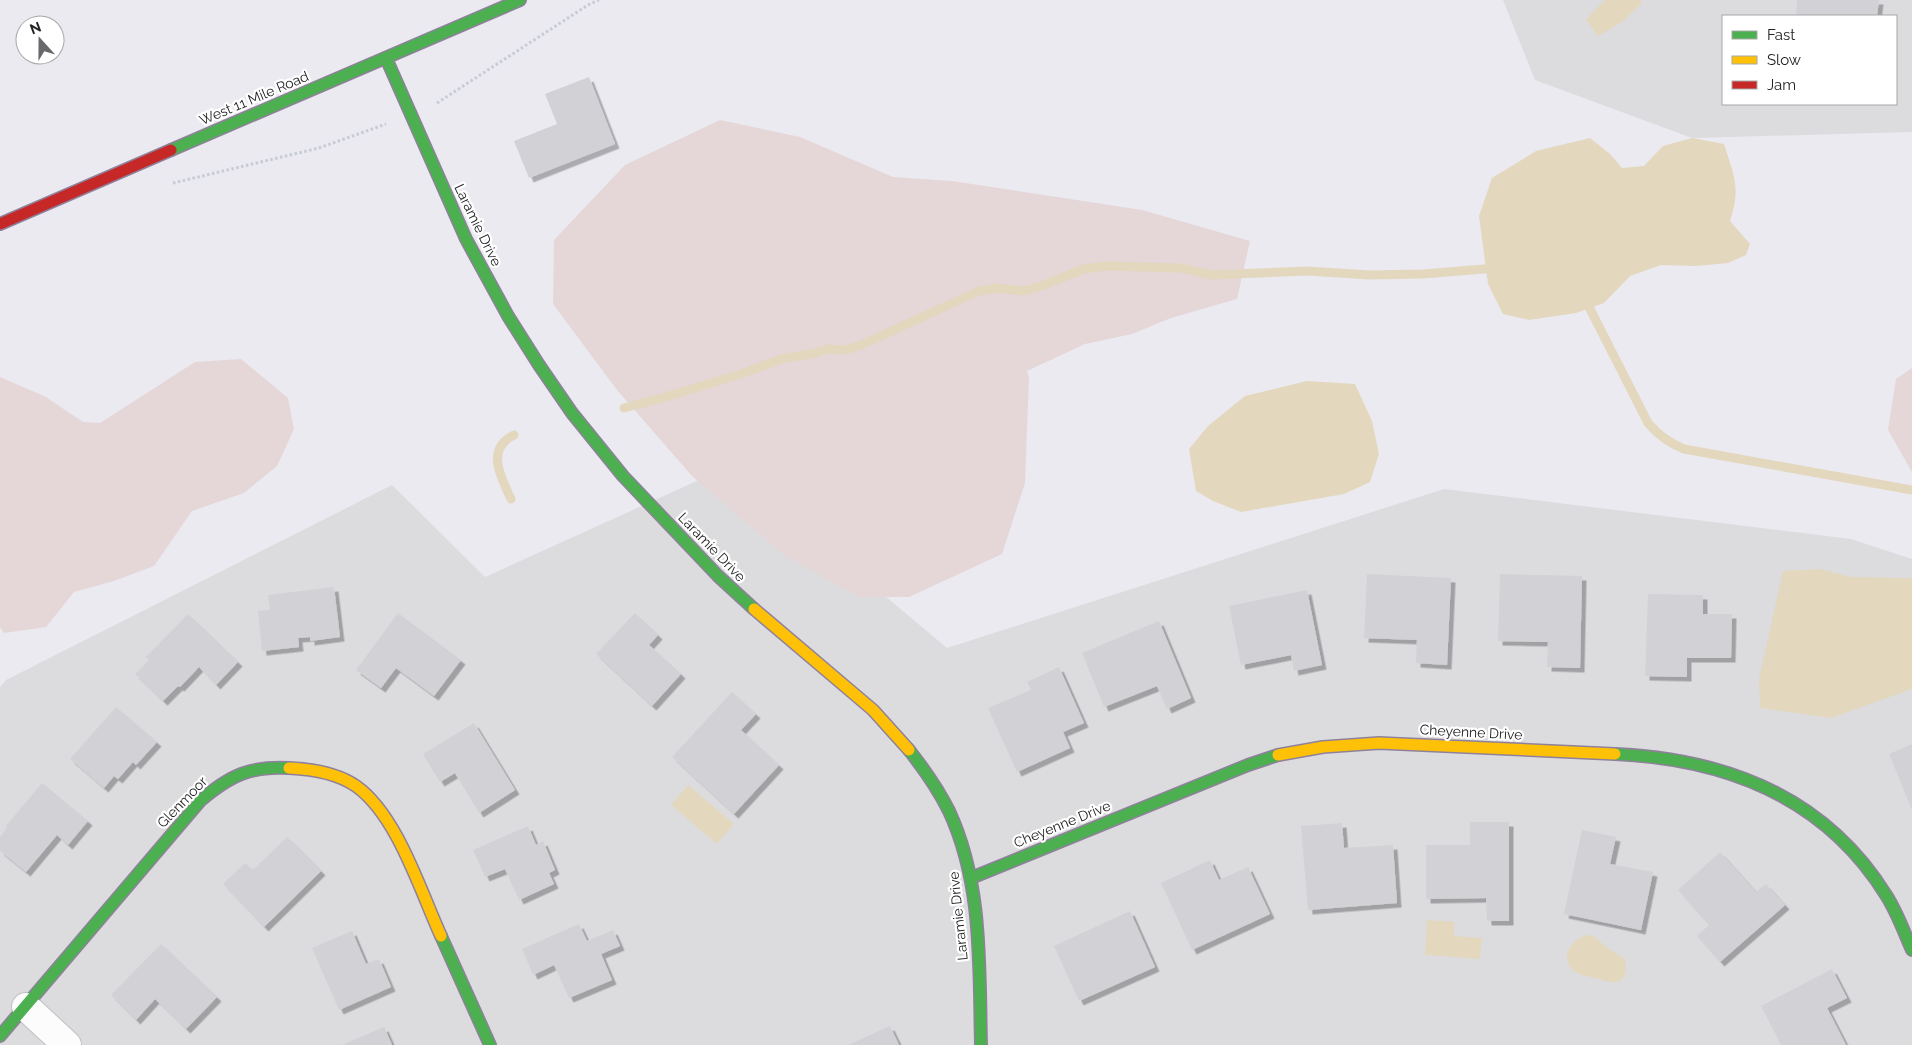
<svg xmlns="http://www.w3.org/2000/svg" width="1912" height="1045" font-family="Raleway,sans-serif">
	<defs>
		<filter id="shadow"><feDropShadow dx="4.5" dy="4.5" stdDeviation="0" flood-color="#0004"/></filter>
	</defs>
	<rect width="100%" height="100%" fill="#ebeaf0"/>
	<!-- residential -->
	<g fill="#dcdcdf" fill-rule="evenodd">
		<path d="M1503,0H1912V132L1692,138L1535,80ZM1723,16H1896V104H1723Z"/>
		<polygon points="730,466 947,648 1444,489 1851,539 1912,559 1912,1045 0,1045 0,687 6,680 392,485 485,577"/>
	</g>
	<!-- wetland -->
	<g fill="#e5d6d8">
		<polygon points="720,120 800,137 893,177 952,181 1142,210 1250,241 1237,299 1171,318 1132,334 1085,344 1027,371 1029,377 1025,483 1002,554 909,597 859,597 784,555 692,476 617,390 553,304 554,240 625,165"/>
		<polygon points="241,359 288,398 294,429 277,466 244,493 192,511 154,566 114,581 74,592 46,627 4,633 0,627 0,377 46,397 83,422 100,423 195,362"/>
		<polygon points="1912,368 1912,472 1888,430 1896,379"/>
	</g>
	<!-- water -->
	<g fill="#e3d7be">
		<polygon points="1605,0 1640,0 1642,3 1622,22 1598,36 1586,19"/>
		<path d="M1590,138L1610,154L1622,168L1644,166L1663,146L1692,138L1724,144C1734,176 1741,187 1730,221L1750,244L1746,255L1728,263L1696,266L1661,265L1630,276L1604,303L1576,313L1529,320L1503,314L1488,284L1479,216L1492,178L1536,151Z"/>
		<polygon points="1307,381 1355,384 1372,421 1379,454 1370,482 1344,494 1241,512 1213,501 1196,491 1189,449 1208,426 1245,396"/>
		<polygon points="1820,569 1851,577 1912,578 1912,689 1831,718 1760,708 1759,679 1783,571"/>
		<polygon points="688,785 734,824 717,844 671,805"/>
		<polygon points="1427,920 1454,922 1454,936 1482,938 1480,959 1425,955"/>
		<path d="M1589,935L1595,937L1606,947L1625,959L1626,972L1622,980C1613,984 1607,982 1599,979C1589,976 1576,976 1570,967C1560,953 1576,936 1589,935Z"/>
	</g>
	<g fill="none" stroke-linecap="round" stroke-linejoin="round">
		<!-- stream -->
		<g stroke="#e3d7be" stroke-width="9">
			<path d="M1585,299L1648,423C1658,435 1669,443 1684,449L1912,490"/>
			<polyline points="624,408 662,398 741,374 781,359 815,353 826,349 845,350 861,345 979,291 996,288 1024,291 1041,286 1084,269 1106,266 1181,268 1211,275 1307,271 1369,275 1423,274 1496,268"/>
			<path d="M511,499C501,477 485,449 514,435"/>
		</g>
	</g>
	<!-- building -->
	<g fill="#d2d2d6" filter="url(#shadow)">
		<polygon points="1797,0 1879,0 1877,16 1796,16"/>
		<polygon points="589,77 615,144 529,178 514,141 557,124 545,94"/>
		<polygon points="1367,574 1451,578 1447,665 1416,663 1417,640 1364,638"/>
		<polygon points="1500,574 1582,576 1580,668 1547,667 1548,642 1498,641"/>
		<polygon points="334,587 340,637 310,641 310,637 298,638 299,647 262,651 258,611 270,610 268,595"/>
		<polygon points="1307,590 1322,665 1294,671 1291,655 1241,665 1229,606"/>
		<polygon points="1648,594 1703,595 1703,614 1732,614 1731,658 1687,658 1687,677 1645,676"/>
		<polygon points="398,613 461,660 434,696 396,668 381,688 356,670"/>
		<polygon points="635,613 658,635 649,645 681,674 652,706 596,654"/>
		<polygon points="188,614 238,662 216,685 199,667 180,687 178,686 163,701 135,674 149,660 146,657"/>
		<polygon points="1159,621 1191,698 1167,709 1157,686 1104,707 1082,653"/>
		<polygon points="1059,667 1084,723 1063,732 1070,748 1017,772 988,708 1031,690 1027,682"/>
		<polygon points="732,692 756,714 741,730 779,765 734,814 672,757"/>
		<polygon points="116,707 157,742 136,765 133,762 118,779 114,776 104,788 70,759"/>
		<polygon points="474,723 515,790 479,813 455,773 440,782 423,754"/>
		<polygon points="1912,744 1912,810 1889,754"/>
		<polygon points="42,783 88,821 68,845 57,835 26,872 0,851 0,837 7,828 6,826"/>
		<polygon points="1470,822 1509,822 1509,921 1487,921 1486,898 1426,899 1426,845 1470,845"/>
		<polygon points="1342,823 1344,848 1393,845 1397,903 1308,910 1301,826"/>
		<polygon points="528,826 536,845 543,841 555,870 549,873 554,884 519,900 505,869 485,877 473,850"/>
		<polygon points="1582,830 1616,837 1610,864 1653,872 1641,930 1564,914"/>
		<polygon points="287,837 321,871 264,927 223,884 245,863 253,870"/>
		<polygon points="1720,852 1756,892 1766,884 1785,905 1720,962 1697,936 1709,925 1678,890"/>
		<polygon points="1210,860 1219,880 1248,867 1270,914 1192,950 1161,883"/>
		<polygon points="1130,911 1155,967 1079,1001 1054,946"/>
		<polygon points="579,924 587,941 613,930 620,946 601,954 612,980 569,998 554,965 533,975 522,949"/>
		<polygon points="352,931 366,964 379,959 391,987 339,1010 312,948"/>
		<polygon points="161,944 217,997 186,1029 155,999 136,1020 111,995"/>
		<polygon points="1832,969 1847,998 1827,1008 1846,1045 1781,1045 1761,1006"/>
		<polygon points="890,1026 899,1045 848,1045"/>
		<polygon points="384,1027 392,1045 342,1045"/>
	</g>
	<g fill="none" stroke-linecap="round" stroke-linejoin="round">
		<!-- street casing -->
		<g stroke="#c1c1c3" stroke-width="30">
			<polyline id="street" points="26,1007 67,1045"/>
		</g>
		<!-- fast casing -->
		<g stroke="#8f819b" stroke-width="14">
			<g id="fast">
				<polyline points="386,58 466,239 508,316 539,365 572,413 623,476 718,576 754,609"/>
				<polyline points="171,150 520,0"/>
				<path d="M909,750C924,769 938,789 949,811C983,884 979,966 981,1045"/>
				<path d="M1615,754C1726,759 1825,797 1886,895C1897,912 1904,932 1912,950"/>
				<polyline points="971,878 1248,765 1278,755"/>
				<polyline points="441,936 490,1045"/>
				<path d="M0,1036L201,800C231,775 250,766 289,768"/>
			</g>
		</g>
		<!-- slow casing -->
		<g stroke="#8f819b" stroke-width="14">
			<g id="slow">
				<polyline points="754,609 873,710 909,750"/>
				<polyline points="1278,755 1323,747 1379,743 1615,754"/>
				<path d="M289,768C312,769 337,773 356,786C397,815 420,890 441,936"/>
			</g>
		</g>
		<!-- jam casing -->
		<g stroke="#8f819b" stroke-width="14">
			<polyline id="jam" points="0,224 171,150"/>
		</g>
		<!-- path -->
		<g stroke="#c6cbd5" stroke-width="3" stroke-dasharray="2.5 2.5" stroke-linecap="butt">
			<polyline points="437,103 588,5 599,0"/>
			<polyline points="173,183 319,148 386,124"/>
		</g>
		<!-- street -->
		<use href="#street" stroke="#fcfcfd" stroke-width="28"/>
		<!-- fast -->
		<use href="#fast" stroke="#4caf50" stroke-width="11"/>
		<!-- slow -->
		<use href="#slow" stroke="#ffc107" stroke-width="11"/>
		<!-- jam -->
		<use href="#jam" stroke="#c62828" stroke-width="11"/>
	</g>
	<g text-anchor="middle" stroke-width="4.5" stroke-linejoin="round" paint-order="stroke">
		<!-- street labels -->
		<g font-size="14" fill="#222" stroke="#fff">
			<text transform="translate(254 98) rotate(-23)" y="5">West 11 Mile Road</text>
			<text transform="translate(478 225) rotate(64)" y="5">Laramie Drive</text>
			<text transform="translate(712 547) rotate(46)" y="5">Laramie Drive</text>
			<text transform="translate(1471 732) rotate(3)" y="5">Cheyenne Drive</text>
			<text transform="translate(182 802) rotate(-46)" y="5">Glenmoor</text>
			<text transform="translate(1062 824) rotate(-22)" y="5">Cheyenne Drive</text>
			<text transform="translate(958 916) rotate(-96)" y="5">Laramie Drive</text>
		</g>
	</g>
	<!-- legend -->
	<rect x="1722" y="15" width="175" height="90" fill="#ffffff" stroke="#a7a7a7"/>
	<rect x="1732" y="31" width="25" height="8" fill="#4caf50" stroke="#a7a7a7"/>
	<text x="1767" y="40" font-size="15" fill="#222222">Fast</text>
	<rect x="1732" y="56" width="25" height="8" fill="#ffc107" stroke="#a7a7a7"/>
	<text x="1767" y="65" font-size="15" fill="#222222">Slow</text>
	<rect x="1732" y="81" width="25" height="8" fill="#c62828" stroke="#a7a7a7"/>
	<text x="1767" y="90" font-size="15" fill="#222222">Jam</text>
	<!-- north arrow -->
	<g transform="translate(40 40) rotate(339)"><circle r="24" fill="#ffffff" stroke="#a7a7a7"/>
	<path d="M0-4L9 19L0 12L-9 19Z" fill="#68686a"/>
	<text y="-8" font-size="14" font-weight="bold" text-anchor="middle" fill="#222222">N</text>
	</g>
</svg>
